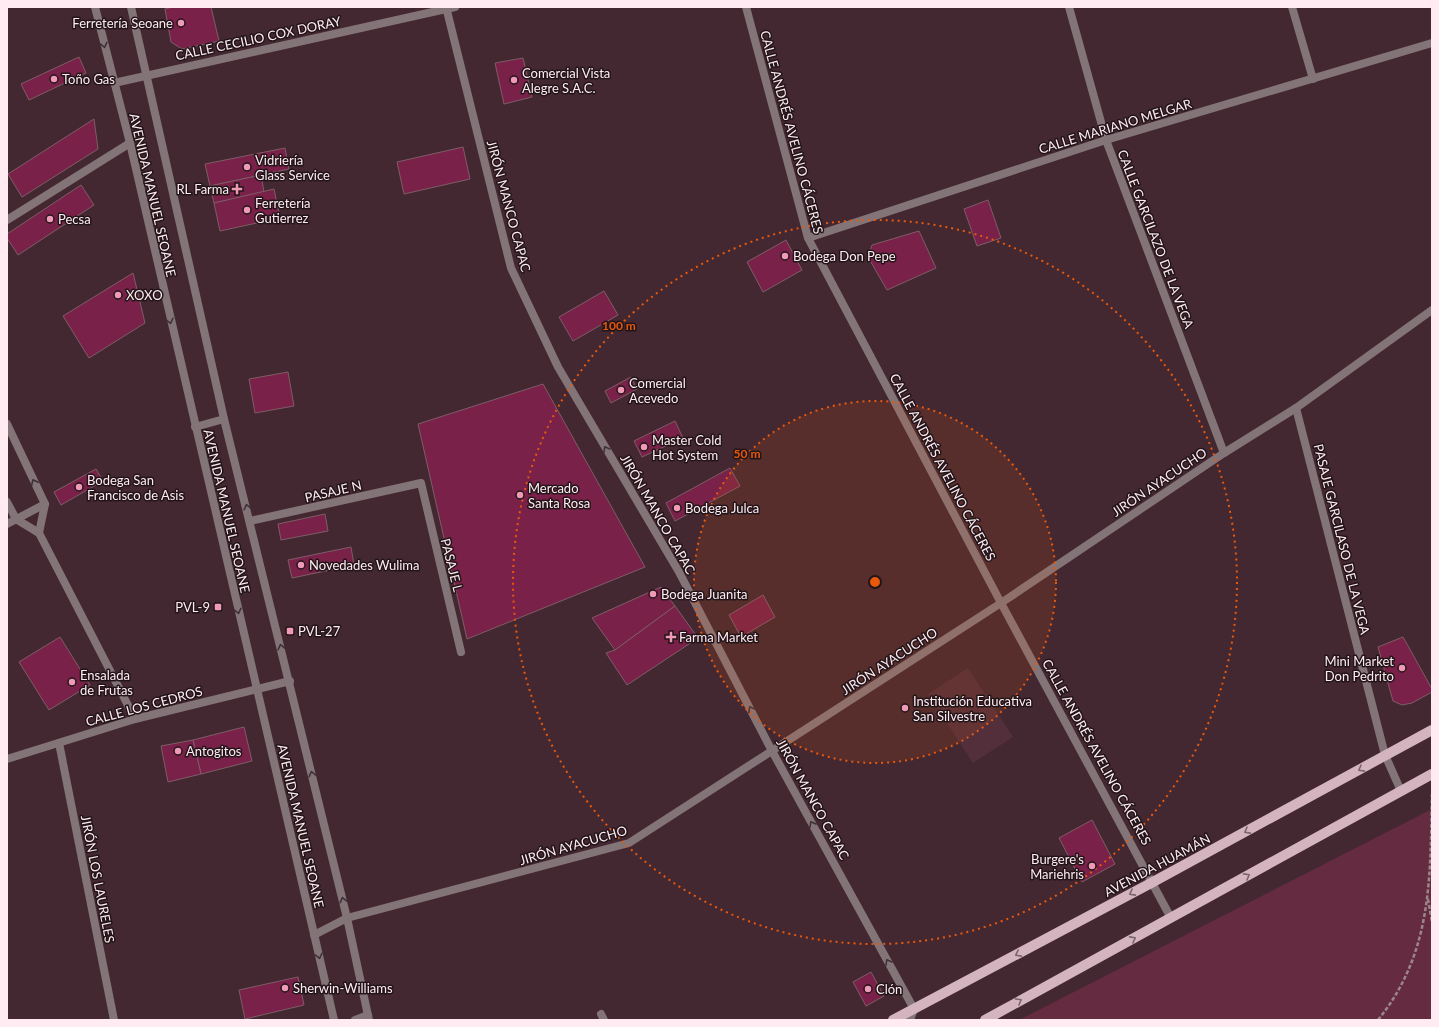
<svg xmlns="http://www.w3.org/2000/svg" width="1439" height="1027" font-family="Lato,sans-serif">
	<rect width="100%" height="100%" fill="#442831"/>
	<!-- built -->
	<polygon fill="#522f3b" points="968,668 1013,737 973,763 928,694"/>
	<!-- green -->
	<polygon fill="#642b41" points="1432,809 1432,1020 1019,1020"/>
	<!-- building -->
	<g fill="#792148" stroke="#7d5d67">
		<polygon points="173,7 211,7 219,41 182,49 171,42 165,9"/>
		<polygon points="79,57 86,73 29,100 21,84"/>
		<polygon points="523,58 532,97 504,104 495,63"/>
		<polygon points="94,119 98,149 22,197 8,174"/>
		<polygon points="463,147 470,179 404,194 397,162"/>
		<polygon points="285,148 289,169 210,186 205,164"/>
		<polygon points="261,175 264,192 214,203 210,186"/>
		<polygon points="81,185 94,205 18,255 7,238 7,234"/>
		<polygon points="274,189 280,218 220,231 214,203"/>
		<polygon points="988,200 1001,238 977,246 964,209"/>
		<polygon points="919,231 936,268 887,290 868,257 872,245"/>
		<polygon points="786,240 802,270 763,292 747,262"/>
		<polygon points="133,273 145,323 89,358 63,316"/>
		<polygon points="604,291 618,315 573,341 559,317"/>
		<polygon points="288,372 294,406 255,413 249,379"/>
		<polygon points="631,377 637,389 611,403 605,391"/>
		<polygon points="543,384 645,567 467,639 418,424"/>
		<polygon points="675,421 683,438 642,457 634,441"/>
		<polygon points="730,468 740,486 675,521 666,503"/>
		<polygon points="96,469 103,481 61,505 54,492"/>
		<polygon points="325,514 328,531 281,540 278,524"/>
		<polygon points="351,547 354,565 292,578 288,560"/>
		<polygon points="661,587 675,606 615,650 592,618"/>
		<polygon points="763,595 775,617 741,637 729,615"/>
		<polygon points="675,606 698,638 627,685 606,653 615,650"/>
		<polygon points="60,637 90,685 49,710 19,662"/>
		<polygon points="1403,637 1432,689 1432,692 1412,703 1402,705 1393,701 1378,647"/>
		<polygon points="244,727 252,761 201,774 193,740"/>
		<polygon points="193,740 201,774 168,782 161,746"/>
		<polygon points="1092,820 1115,864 1082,882 1059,838"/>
		<polygon points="871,972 884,996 866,1006 853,982"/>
		<polygon points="298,977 304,1005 245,1019 239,990"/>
	</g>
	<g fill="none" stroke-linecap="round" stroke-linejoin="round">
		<!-- path -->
		<g stroke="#9d858c" stroke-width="2.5" stroke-dasharray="4 2" stroke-linecap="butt">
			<polyline points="1428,899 1432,922"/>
			<path d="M1378,1020C1433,952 1430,877 1432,794"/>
		</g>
		<!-- service -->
		<polyline stroke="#837478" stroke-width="8" points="7,220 130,143"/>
		<!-- minor -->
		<g stroke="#837478" stroke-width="8">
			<polyline points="446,7 511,268 558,367 679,572 772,751 914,1009 910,1020"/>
			<polyline points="746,7 808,238 1001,603 1171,918"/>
			<polyline points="1069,7 1106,140 1224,453"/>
			<polyline points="1292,7 1313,79"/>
			<polyline points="114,83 455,7"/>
			<polyline points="808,238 1106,140 1432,43"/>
			<polyline points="1296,408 1385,755 1401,791"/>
			<polyline points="7,424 45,504 39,533"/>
			<polyline points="7,502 16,519 39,533 135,719"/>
			<polyline points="250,521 421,483 461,652"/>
			<polyline points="7,524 45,504"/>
			<polyline points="59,743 114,1020"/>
			<polyline points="7,759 135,719 290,681"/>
			<polyline points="314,935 347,918 629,843 1001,603 1224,453 1296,408 1432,310"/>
			<polyline points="601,1014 604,1020"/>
		</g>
		<!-- tertiary -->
		<g stroke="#837478" stroke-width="8">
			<polyline points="95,7 130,143 334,1020"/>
			<polyline points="131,7 224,419 347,918 369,1020"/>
			<polyline points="195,427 224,419"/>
			<polyline points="355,1020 368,1015"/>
		</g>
		<!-- primary -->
		<g stroke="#d4b5bf" stroke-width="10">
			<polyline points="893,1020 1153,882 1432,730"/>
			<polyline points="985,1020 1432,774"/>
		</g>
	</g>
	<!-- one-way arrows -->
	<defs><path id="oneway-chevron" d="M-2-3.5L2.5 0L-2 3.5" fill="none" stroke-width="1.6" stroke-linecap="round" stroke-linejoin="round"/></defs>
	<g stroke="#3f3236">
		<use href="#oneway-chevron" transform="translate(104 45) rotate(76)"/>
		<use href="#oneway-chevron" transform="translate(170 321) rotate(77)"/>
		<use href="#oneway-chevron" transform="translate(606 449) rotate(-121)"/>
		<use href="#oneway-chevron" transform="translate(34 482) rotate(-115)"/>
		<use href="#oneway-chevron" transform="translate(247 507) rotate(-104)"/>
		<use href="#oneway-chevron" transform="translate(238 611) rotate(77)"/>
		<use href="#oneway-chevron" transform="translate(281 647) rotate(-104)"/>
		<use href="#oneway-chevron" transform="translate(751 709) rotate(-118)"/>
		<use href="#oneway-chevron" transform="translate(312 774) rotate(-104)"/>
		<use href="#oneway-chevron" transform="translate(812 824) rotate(-119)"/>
		<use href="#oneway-chevron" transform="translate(343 900) rotate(-104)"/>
		<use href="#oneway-chevron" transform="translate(319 956) rotate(77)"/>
		<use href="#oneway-chevron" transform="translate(888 962) rotate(-119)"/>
	</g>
	<g stroke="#7b656c">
		<use href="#oneway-chevron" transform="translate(1361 769) rotate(151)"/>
		<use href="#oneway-chevron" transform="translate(1247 831) rotate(151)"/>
		<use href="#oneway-chevron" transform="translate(1247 876) rotate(-29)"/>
		<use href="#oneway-chevron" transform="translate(1132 893) rotate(152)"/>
		<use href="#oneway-chevron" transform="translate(1133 939) rotate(-28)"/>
		<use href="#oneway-chevron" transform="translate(1018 954) rotate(152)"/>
		<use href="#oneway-chevron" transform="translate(1019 1001) rotate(-29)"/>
	</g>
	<!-- distance rings -->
	<circle cx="875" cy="582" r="181" fill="#e8590c" fill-opacity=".12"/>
	<g fill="none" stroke="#e8590c" stroke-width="2" stroke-dasharray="2 4">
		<circle cx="875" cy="582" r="181"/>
		<circle cx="875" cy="582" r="362"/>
	</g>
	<!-- markers -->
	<g fill="#f09ab7" stroke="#221519" stroke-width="1.5">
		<circle cx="181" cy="23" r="4"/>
		<circle cx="54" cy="79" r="4"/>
		<circle cx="514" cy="80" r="4"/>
		<circle cx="247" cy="167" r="4"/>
		<path d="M235 183h4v4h4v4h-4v4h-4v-4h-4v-4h4z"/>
		<circle cx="247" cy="210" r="4"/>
		<circle cx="50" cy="219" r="4"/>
		<circle cx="785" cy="256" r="4"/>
		<circle cx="118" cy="295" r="4"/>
		<circle cx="621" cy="390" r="4"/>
		<circle cx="644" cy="447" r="4"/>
		<circle cx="79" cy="487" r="4"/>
		<circle cx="520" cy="495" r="4"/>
		<circle cx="677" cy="508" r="4"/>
		<circle cx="301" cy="565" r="4"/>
		<circle cx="653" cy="594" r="4"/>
		<rect x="214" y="603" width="8" height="8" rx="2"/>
		<rect x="286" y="627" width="8" height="8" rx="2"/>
		<path d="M669 631h4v4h4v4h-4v4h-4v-4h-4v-4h4z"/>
		<circle cx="1402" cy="668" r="4"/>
		<circle cx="72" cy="682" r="4"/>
		<circle cx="905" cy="708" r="4"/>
		<circle cx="178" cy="751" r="4"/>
		<circle cx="1092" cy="866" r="4"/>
		<circle cx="285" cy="988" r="4"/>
		<circle cx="868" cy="989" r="4"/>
	</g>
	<g text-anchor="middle" stroke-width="3" stroke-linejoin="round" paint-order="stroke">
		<!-- poi labels -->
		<g font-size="13" fill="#ffebf1" stroke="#221519" text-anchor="start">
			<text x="173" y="28" text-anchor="end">Ferretería Seoane</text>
			<text x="522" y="78">Comercial Vista<tspan x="522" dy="15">Alegre S.A.C.</tspan></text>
			<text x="62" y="84">Toño Gas</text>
			<text x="255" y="165">Vidriería<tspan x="255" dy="15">Glass Service</tspan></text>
			<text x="229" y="194" text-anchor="end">RL Farma</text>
			<text x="255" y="208">Ferretería<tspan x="255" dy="15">Gutierrez</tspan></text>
			<text x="58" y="224">Pecsa</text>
			<text x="793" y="261">Bodega Don Pepe</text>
			<text x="126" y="300">XOXO</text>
			<text x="629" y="388">Comercial<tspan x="629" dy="15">Acevedo</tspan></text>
			<text x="652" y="445">Master Cold<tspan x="652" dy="15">Hot System</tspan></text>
			<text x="87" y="485">Bodega San<tspan x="87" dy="15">Francisco de Asis</tspan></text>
			<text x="528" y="493">Mercado<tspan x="528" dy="15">Santa Rosa</tspan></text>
			<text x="685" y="513">Bodega Julca</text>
			<text x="309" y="570">Novedades Wulima</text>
			<text x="661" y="599">Bodega Juanita</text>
			<text x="210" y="612" text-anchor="end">PVL-9</text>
			<text x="298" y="636">PVL-27</text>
			<text x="679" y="642">Farma Market</text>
			<text x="1394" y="666" text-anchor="end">Mini Market<tspan x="1394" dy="15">Don Pedrito</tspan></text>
			<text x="80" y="680">Ensalada<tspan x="80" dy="15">de Frutas</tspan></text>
			<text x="913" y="706">Institución Educativa<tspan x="913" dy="15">San Silvestre</tspan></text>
			<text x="186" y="756">Antogitos</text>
			<text x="1084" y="864" text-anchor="end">Burgere's<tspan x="1084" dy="15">Mariehris</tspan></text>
			<text x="293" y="993">Sherwin-Williams</text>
			<text x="876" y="994">Clón</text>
		</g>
		<!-- street labels -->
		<g font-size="13" fill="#ffebf1" stroke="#221519">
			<text transform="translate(258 38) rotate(-12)" y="5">CALLE CECILIO COX DORAY</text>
			<text transform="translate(1115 126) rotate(-17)" y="5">CALLE MARIANO MELGAR</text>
			<text transform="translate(792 132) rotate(75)" y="5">CALLE ANDRÉS AVELINO CÁCERES</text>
			<text transform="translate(153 195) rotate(77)" y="5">AVENIDA MANUEL SEOANE</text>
			<text transform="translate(509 206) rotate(75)" y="5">JIRÓN MANCO CAPAC</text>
			<text transform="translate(1156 239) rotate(69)" y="5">CALLE GARCILAZO DE LA VEGA</text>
			<text transform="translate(943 467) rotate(62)" y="5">CALLE ANDRÉS AVELINO CÁCERES</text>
			<text transform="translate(1159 482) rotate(-34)" y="5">JIRÓN AYACUCHO</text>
			<text transform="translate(333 491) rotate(-13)" y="5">PASAJE N</text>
			<text transform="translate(227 511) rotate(77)" y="5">AVENIDA MANUEL SEOANE</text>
			<text transform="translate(658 514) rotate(60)" y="5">JIRÓN MANCO CAPAC</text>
			<text transform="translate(1342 539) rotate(76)" y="5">PASAJE GARCILASO DE LA VEGA</text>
			<text transform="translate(452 565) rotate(76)" y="5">PASAJE L</text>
			<text transform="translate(889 661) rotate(-33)" y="5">JIRÓN AYACUCHO</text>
			<text transform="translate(144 706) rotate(-15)" y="5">CALLE LOS CEDROS</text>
			<text transform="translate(1097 752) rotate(61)" y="5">CALLE ANDRÉS AVELINO CÁCERES</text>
			<text transform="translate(813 799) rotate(61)" y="5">JIRÓN MANCO CAPAC</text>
			<text transform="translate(301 826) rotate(77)" y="5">AVENIDA MANUEL SEOANE</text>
			<text transform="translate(573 845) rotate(-16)" y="5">JIRÓN AYACUCHO</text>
			<text transform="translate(1157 865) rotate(-28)" y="5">AVENIDA HUAMÁN</text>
			<text transform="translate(98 879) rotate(79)" y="5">JIRÓN LOS LAURELES</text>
		</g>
	</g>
	<circle cx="875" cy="582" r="6" fill="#e8590c" stroke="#221519" stroke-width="2"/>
	<g font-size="12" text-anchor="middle" font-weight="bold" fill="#e8590c" stroke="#221519" stroke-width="3" stroke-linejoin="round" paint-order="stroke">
		<text x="619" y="330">100 m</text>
		<text x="747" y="458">50 m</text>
	</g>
	<!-- border -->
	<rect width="1439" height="1027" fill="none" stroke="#ffebf1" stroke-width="16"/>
</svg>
